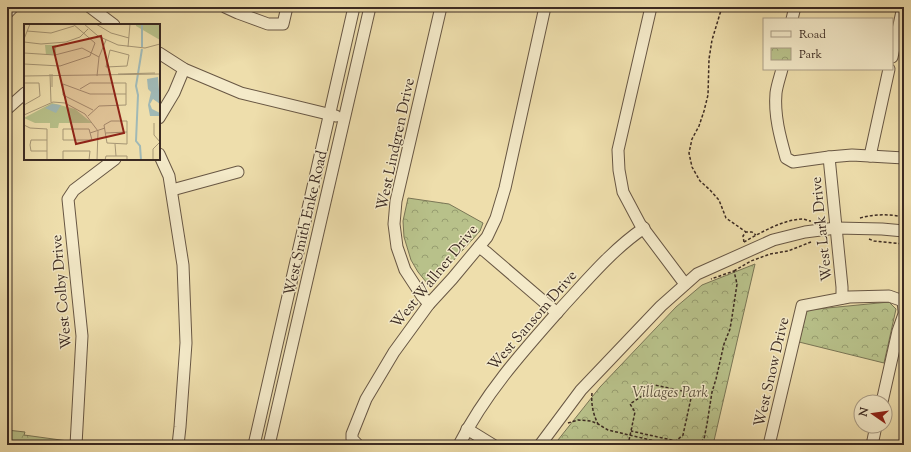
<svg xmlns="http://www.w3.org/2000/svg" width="911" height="452" font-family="'Sorts Mill Goudy',serif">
	<defs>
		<pattern id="park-crowns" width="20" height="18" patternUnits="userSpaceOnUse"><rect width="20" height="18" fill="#b8c18a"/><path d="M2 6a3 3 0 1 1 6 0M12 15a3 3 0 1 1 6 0" fill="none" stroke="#979d70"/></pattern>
	</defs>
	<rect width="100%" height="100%" fill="#eedeac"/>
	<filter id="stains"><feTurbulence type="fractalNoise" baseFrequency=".005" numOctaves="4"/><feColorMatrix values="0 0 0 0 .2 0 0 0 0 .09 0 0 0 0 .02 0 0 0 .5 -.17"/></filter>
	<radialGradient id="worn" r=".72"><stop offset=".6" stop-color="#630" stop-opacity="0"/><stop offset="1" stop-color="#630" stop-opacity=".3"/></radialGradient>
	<!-- park -->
	<g fill="url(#park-crowns)" stroke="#7a7656">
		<polygon points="408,198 449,204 483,223 480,231 433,283 427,283 418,272 411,260 404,237 403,221"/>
		<polygon points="755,264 713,445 554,445 600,387 676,307 702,285"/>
		<polygon points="889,302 896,309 884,363 799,342 807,310"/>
		<polygon points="7,430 25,432 24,435 68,441 67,445 7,445"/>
	</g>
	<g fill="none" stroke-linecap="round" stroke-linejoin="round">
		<!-- minor casing -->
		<g stroke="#685744" stroke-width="13">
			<g id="minor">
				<polyline points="90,7 114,25"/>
				<polyline points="225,7 238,13 268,24 283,24 287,7"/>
				<polyline points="651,7 618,150 619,170 623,192 640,224 685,284"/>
				<polyline points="7,13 13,7"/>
				<polyline points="792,19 795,7"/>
				<polyline points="159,53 184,69 241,93 336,116"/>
				<polyline points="892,57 903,7"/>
				<path d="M782,69C780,77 777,85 776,93C774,115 780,137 786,158L793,162L829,157L852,155L904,158"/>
				<polyline points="7,109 25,93"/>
				<polyline points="159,118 174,93 184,69"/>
				<polyline points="159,154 169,176 183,265 186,343 180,427 178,445"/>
				<polyline points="870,156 889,69"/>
				<polyline points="829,157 842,287 842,298"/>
				<polyline points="172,190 238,172"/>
				<polyline points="479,247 486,252 557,313"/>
				<polyline points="429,304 422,296 405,270 397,247 394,224 396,201 441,7"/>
				<polyline points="882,402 898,331 904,314"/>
				<polyline points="467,429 493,445"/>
				<polyline points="76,445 82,336 68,199 74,190 115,159"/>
				<polyline points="254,445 354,7"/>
				<polyline points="269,445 370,7"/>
				<polyline points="358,445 352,439 352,434 366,399 394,352 429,304 452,279 487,237 496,218 505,188 545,7"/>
				<path d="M459,445C485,393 524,350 563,306C588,279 613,249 644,228"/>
				<polyline points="540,445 581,390 661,306 697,274 773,240 805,232 836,228 882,229 904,231"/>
				<polyline points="769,445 802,306 849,297 889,296 903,301 904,311"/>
				<polyline points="872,445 876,426"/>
			</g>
		</g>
		<!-- path -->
		<g stroke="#3b2a22" stroke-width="1.5" stroke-dasharray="3 2" stroke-linecap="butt">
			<polyline points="722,7 712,40 709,59 708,95 704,111 699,126 692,139 689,153 692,167 700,181 710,190 719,200 726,218 746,232"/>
			<path d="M860,218C874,214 889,214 904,217"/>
			<polyline points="869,239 874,241 904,244"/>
			<path d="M744,242C760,233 782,220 802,219C805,219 808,221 811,221"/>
			<polyline points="744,242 743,236 746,232 752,232 756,235"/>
			<polyline points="734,271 751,261 770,254 788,251 811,242"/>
			<path d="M592,393C591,404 593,414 598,424"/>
			<polyline points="568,423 578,420 591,421 598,424 608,430 672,445"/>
			<polyline points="38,445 39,445"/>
			<polyline points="628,445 635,412 630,404 642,396 644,386 650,384 687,392 691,398 683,435 676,441 631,431"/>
			<polyline points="697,445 704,439 707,424 712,392 716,379 724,344 730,329 732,317 737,284 734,271 711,279"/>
		</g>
		<!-- minor -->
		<use href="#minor" stroke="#f4eac9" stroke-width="11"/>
	</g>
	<g text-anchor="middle" stroke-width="3" stroke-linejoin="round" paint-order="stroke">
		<!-- street labels -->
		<g font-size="15" fill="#3b2a22" stroke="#f4eac9">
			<text transform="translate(395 144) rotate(-78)" y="5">West Lindgren Drive</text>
			<text transform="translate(305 223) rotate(-77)" y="5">West Smith Enke Road</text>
			<text transform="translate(821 229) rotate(-96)" y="5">West Lark Drive</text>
			<text transform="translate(434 276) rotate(-51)" y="5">West Wallner Drive</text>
			<text transform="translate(61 292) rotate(-95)" y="5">West Colby Drive</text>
			<text transform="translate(532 320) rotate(-49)" y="5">West Sansom Drive</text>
			<text transform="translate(771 372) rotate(-77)" y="5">West Snow Drive</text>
		</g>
		<!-- park labels -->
		<g font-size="15" font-style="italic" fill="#5a503c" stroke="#f4eac9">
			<text x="670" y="397">Villages Park</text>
		</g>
	</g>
	<!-- overview -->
	<g transform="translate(24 24)">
		<rect width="136" height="136" fill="#eedeac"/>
		<path d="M112,0H136V16L112,2Z" fill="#b8c18a"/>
		<path d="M21,21H32V30L22,31ZM28,79L51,85L68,99H35L34,104H26V99H11L0,94Z" fill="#b8c18a"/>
		<path d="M134,53L136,80L129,75L126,80L128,85L136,89V92H126L124,81L127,68L124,65L123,55ZM28,80L37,81L32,89L21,84Z" fill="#a0b9b6"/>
		<path fill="none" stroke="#a0b9b6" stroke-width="2" d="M118,0V23M117,136L116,122L112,117L114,71L112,62L118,25"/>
		<path fill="none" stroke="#a69675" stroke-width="1" d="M60,0L74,12L94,21L121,24L136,20M72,0L87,9L105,14M3,7L27,9L50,2M0,15L6,0M0,18L17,20L42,18L56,13L64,5M104,23L106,0M86,26L105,31L103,42L82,43ZM0,29L31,31L58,24L75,33M0,40L36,42L66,32L71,19L49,0M26,50L27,78M28,50V63M94,50L131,49M0,52L136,50M73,52L75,33L82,16M0,59H15L16,72L0,81M56,65L66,59H102V81L75,82L64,92M69,86L39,71V60L66,70H102M0,91L29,78L41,79L61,90L74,107L73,136M87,97H103V120L83,119L80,101ZM130,99V111L136,118M0,101L6,104L23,105V136M39,105H65L68,116H39ZM66,109L81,104M82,109L103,108M91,120L92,132M23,127H7L6,121L7,116H23M39,136V127H66L65,136M81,136L82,132H103V136M129,136V125L136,118"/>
		<path fill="#8f2418" fill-opacity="0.15" stroke="#8f2418" stroke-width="2" d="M77,12L100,109L52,120L29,23Z"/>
		<rect width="136" height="136" fill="none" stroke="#3b2a22" stroke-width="2"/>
	</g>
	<!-- margin -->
	<rect width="911" height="452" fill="none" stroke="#eedeac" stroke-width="24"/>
	<rect x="8" y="8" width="895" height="436" fill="none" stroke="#3b2a22" stroke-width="2"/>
	<rect x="12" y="12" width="887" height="428" fill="none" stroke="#3b2a22"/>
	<!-- legend -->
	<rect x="763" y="18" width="130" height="52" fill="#f4eac9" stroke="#aa9d86"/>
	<rect x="771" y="31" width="20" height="6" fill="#f4eac9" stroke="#aa9d86"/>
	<text x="799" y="38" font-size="12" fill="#3b2a22">Road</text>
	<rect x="771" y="48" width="20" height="12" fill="url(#park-crowns)" stroke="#aa9d86"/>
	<text x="799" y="58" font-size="12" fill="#3b2a22">Park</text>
	<!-- north arrow -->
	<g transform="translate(873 414) rotate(283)"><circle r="19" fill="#f4eac9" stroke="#aa9d86"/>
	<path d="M0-3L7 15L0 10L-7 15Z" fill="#8f2418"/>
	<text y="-6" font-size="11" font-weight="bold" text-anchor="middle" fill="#3b2a22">N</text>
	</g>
	<rect width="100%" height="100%" filter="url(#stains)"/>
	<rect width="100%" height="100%" fill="url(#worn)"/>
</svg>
